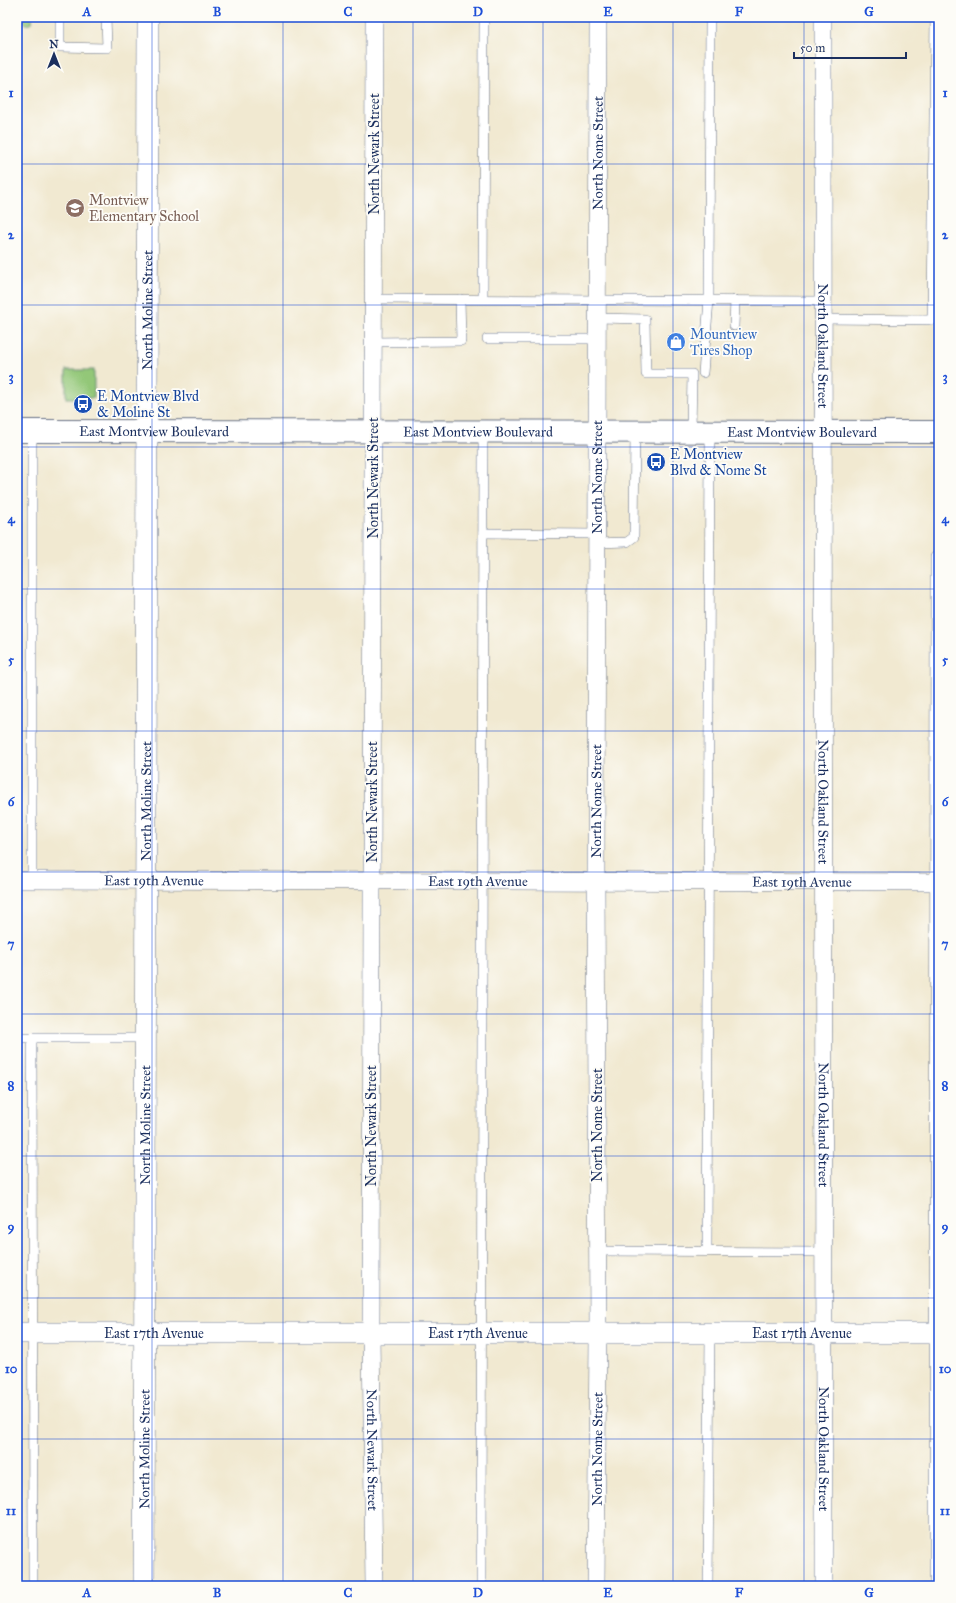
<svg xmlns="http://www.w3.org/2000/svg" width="956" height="1603" font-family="'IM FELL Great Primer',serif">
	<rect width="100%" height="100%" fill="#fdfcf7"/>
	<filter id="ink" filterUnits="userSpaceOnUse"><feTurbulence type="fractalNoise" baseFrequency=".025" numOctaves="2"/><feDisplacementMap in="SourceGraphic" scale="8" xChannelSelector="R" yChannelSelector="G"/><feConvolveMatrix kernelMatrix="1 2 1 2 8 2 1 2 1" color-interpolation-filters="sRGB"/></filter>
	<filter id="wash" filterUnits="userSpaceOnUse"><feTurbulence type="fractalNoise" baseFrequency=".012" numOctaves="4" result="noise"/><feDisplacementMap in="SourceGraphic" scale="16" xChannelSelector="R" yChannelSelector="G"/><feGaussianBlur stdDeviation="0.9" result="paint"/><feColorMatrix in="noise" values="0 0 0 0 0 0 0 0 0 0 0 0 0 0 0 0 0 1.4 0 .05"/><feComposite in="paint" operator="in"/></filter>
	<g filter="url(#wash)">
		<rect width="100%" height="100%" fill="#f1e9d1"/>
		<!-- green -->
		<g fill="#93c778" stroke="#577b6b">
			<circle cx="28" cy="20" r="4.5"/>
			<rect x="66" y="370" width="28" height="28"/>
		</g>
	</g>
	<g filter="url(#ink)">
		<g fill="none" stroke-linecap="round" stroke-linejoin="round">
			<!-- service casing -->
			<g stroke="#667086" stroke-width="10">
				<g id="service">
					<polyline points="60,17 60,47 107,48 106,17"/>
					<polyline points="374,299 823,301"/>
					<polyline points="483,299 484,17"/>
					<polyline points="597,318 645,319 646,374 692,374 691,432"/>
					<polyline points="823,319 939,320"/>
					<polyline points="932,320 935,17"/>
					<polyline points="734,326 735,300"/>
					<polyline points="487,339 597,339"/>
					<polyline points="373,342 461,341 460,299"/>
					<polyline points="703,373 709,300 710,17"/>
					<polyline points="483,533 596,534"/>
					<polyline points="596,543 627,542 634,537 635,432"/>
					<polyline points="32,880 32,431"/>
					<polyline points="17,1038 146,1038"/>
					<polyline points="32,1038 33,1586"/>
					<polyline points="597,1251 824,1252"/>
					<polyline points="707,1251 710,432"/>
					<polyline points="481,1586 483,432"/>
					<polyline points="708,1586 710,1334"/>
					<polyline points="934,1586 935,557"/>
				</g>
			</g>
			<!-- minor casing -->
			<g stroke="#667086" stroke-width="18">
				<g id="minor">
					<path id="s1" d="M374,17L371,1333L374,1586"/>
					<path id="s2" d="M823,17L824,1586"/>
					<path id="s3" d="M17,880L939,882"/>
					<path id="s4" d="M596,1586L598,1334L596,881L598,17"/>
				</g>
			</g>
			<!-- tertiary casing -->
			<g stroke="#667086" stroke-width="22">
				<g id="tertiary">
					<path id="s5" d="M17,1333H939"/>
					<path id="s6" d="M144,1586L148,17"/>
				</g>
			</g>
			<!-- secondary casing -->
			<g stroke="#667086" stroke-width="24">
				<g id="secondary">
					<path id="s7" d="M17,431L939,432"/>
				</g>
			</g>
			<!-- service -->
			<use href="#service" stroke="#fff" stroke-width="9"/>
			<!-- minor -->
			<use href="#minor" stroke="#fff" stroke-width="17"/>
			<!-- tertiary -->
			<use href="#tertiary" stroke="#fff" stroke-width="21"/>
			<!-- secondary -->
			<use href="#secondary" stroke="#fff" stroke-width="22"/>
		</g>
	</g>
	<!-- grid -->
	<path fill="none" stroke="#1d4ed8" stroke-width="1" stroke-opacity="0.55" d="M152,17V1586M283,17V1586M413,17V1586M543,17V1586M673,17V1586M804,17V1586M17,164H939M17,305H939M17,447H939M17,589H939M17,731H939M17,872H939M17,1014H939M17,1156H939M17,1298H939M17,1439H939"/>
	<!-- icons -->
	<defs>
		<g id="school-disc" transform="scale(1)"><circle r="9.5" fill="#8d6e63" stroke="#fdfcf7"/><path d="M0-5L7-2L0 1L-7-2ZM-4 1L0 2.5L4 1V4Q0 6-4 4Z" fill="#fff"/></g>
		<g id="shop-disc" transform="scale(1)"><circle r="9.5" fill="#3f7fe0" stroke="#fdfcf7"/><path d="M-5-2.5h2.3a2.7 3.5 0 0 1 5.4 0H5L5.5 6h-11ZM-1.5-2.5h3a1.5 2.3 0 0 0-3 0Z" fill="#fff"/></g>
		<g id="bus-disc" transform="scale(1)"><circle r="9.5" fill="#1a4fb4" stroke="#fdfcf7"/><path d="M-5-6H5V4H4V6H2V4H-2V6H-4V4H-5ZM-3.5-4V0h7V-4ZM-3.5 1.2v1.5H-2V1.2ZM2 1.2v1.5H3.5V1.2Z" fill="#fff"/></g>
	</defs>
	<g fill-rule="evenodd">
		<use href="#school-disc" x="75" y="208"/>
		<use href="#shop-disc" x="676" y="342"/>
		<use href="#bus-disc" x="83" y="404"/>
		<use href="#bus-disc" x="656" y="462"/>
	</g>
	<g text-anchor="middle" stroke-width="3.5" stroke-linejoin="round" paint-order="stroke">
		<!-- street labels -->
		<g font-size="14" fill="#1b2f5e" stroke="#fdfcf7">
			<text transform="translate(374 154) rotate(-90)" y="5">North Newark Street</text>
			<text dy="5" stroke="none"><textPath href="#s4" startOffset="1433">North Nome Street</textPath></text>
			<text dy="5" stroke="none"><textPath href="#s6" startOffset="1276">North Moline Street</textPath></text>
			<text dy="5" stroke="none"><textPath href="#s2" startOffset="329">North Oakland Street</textPath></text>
			<text dy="5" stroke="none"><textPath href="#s7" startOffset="137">East Montview Boulevard</textPath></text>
			<text dy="5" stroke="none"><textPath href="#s7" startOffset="461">East Montview Boulevard</textPath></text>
			<text dy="5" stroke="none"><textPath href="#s7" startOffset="785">East Montview Boulevard</textPath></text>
			<text transform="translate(373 478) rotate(-90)" y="5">North Newark Street</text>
			<text dy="5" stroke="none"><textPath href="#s4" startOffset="1109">North Nome Street</textPath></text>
			<text dy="5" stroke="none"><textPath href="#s6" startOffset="785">North Moline Street</textPath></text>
			<text transform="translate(372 802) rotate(-90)" y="5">North Newark Street</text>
			<text dy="5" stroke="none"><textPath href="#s4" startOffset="785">North Nome Street</textPath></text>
			<text dy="5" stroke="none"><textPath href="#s2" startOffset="785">North Oakland Street</textPath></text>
			<text dy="5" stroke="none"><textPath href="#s3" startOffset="137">East 19th Avenue</textPath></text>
			<text dy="5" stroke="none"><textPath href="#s3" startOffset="461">East 19th Avenue</textPath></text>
			<text dy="5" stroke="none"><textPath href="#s3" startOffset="785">East 19th Avenue</textPath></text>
			<text dy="5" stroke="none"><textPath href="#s6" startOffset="461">North Moline Street</textPath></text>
			<text transform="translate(597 1125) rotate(-90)" y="5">North Nome Street</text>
			<text dy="5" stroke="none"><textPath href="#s2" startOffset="1108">North Oakland Street</textPath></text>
			<text transform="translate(371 1126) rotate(-90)" y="5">North Newark Street</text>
			<text dy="5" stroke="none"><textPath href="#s5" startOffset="137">East 17th Avenue</textPath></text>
			<text dy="5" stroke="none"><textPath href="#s5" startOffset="461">East 17th Avenue</textPath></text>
			<text dy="5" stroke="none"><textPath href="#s5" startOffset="785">East 17th Avenue</textPath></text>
			<text dy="5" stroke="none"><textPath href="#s6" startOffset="137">North Moline Street</textPath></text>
			<text dy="5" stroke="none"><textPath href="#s1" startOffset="1433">North Newark Street</textPath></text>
			<text dy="5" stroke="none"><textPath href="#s4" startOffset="137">North Nome Street</textPath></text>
			<text dy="5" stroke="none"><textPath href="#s2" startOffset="1432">North Oakland Street</textPath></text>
		</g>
		<!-- education labels -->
		<g font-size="14" fill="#785e54" stroke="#fdfcf7" text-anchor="start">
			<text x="89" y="205">Montview<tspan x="89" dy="16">Elementary School</tspan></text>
		</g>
		<!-- shop labels -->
		<g font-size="14" fill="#366cbe" stroke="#fdfcf7" text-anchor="start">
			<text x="690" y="339">Mountview<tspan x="690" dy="16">Tires Shop</tspan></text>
		</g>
		<!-- transit labels -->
		<g font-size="14" fill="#164399" stroke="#fdfcf7" text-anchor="start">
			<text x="97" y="401">E Montview Blvd<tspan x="97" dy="16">&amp; Moline St</tspan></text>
			<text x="670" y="459">E Montview<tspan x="670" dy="16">Blvd &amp; Nome St</tspan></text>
		</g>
	</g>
	<!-- margin -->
	<rect width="956" height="1603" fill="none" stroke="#fdfcf7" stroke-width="44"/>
	<!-- north arrow -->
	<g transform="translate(54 54)" stroke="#fdfcf7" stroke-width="3" paint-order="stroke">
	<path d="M0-3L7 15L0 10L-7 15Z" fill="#1b2f5e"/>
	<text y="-6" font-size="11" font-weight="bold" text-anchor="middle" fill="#1b2f5e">N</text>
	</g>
	<!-- scale -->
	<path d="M794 52v6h112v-6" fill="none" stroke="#1b2f5e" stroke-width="2"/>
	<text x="800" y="52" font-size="12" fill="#1b2f5e" stroke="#fdfcf7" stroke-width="3" paint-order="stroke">50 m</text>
	<rect x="22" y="22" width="912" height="1559" fill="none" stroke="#1d4ed8" stroke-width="1.5"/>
	<g font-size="13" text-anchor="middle" font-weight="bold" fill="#1d4ed8">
		<text x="87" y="16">A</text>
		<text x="217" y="16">B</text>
		<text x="348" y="16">C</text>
		<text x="478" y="16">D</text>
		<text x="608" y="16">E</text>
		<text x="739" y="16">F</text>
		<text x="869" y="16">G</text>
		<text x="11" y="97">1</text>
		<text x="945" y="97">1</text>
		<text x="11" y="239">2</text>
		<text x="945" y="239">2</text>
		<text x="11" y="381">3</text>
		<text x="945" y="381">3</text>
		<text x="11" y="523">4</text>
		<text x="945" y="523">4</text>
		<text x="11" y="664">5</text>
		<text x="945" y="664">5</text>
		<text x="11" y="806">6</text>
		<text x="945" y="806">6</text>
		<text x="11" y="948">7</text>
		<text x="945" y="948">7</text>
		<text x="11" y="1090">8</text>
		<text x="945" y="1090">8</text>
		<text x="11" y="1231">9</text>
		<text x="945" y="1231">9</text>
		<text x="11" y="1373">10</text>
		<text x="945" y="1373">10</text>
		<text x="11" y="1515">11</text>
		<text x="945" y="1515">11</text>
		<text x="87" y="1597">A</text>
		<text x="217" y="1597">B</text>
		<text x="348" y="1597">C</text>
		<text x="478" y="1597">D</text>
		<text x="608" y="1597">E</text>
		<text x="739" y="1597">F</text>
		<text x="869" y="1597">G</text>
	</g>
</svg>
